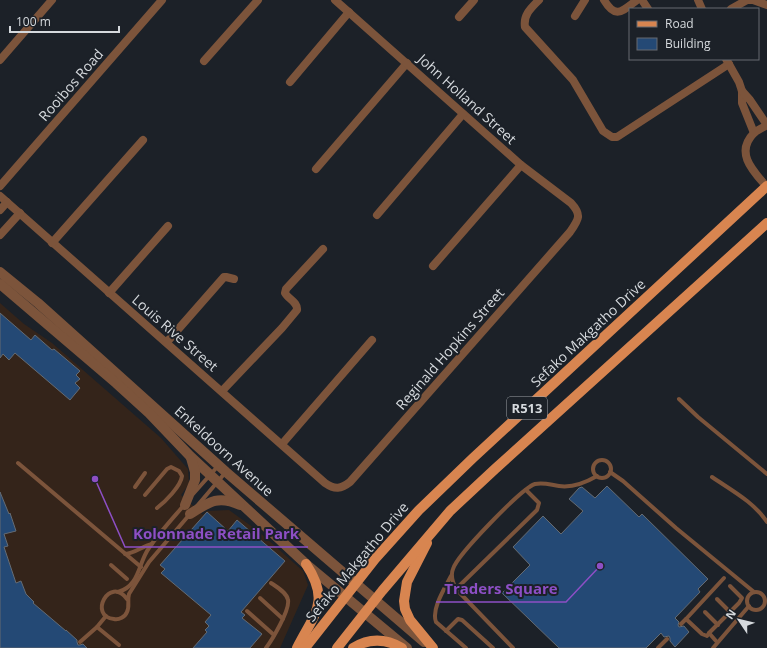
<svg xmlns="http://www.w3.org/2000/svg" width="767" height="648" font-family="'Open Sans',sans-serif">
	<rect width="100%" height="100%" fill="#1c2128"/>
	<!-- commercial -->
	<polygon fill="#34241a" points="0,303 24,324 52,343 161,438 188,469 189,484 181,495 203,515 207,511 229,510 258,531 303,571 308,585 280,648 0,648"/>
	<!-- building -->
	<g fill="#244975" stroke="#646b73">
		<polygon points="0,313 31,340 35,335 52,350 54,349 80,371 76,375 80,379 75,383 80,388 70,400 15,353 9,360 3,354 0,358"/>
		<polygon points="607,486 639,517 642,514 708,579 698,589 700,592 675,618 679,622 678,625 679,627 684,626 689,632 675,647 670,641 670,638 669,636 664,637 661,633 646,648 559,648 502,593 530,565 513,547 543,516 561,534 583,511 569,499 579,488 582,487 595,498"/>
		<polygon points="0,492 9,514 10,513 16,531 4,534 8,546 4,547 16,583 21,581 26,594 34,602 33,603 66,631 66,630 77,640 77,642 78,645 80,645 83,644 87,648 0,648"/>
		<polygon points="207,512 228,531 237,520 285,561 241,612 245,615 242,618 262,634 250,648 193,648 207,632 205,630 209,626 205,622 211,615 161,573 165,569 160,565"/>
	</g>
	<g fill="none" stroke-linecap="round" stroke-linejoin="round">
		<!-- service -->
		<g stroke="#7c543b" stroke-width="4">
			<polyline points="679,399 698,417 767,474"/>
			<circle cx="602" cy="469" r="9"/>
			<polyline points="18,463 141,567"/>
			<polyline points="610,472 623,481 676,528 754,592"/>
			<path d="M712,477C731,490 754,502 767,522"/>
			<polyline points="135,487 145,473"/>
			<polyline points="193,494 218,466"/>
			<path d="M145,495L167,469L171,467L179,471L182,476C181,486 165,502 157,508"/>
			<polyline points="197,506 225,473"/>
			<path d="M125,554C136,553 142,546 152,544"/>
			<polyline points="111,565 127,579"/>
			<path d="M451,576C445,588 431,609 436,622L466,648"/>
			<polyline points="456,589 537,510 539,503 526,490"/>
			<circle cx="756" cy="601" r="9"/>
			<path d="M118,592C140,586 138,563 149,548C159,533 173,518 185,504"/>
			<polyline points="260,598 283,619"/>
			<path d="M127,599C109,575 88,617 114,619C119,620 125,617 127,612C130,606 127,601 129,594L149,562L190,514"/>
			<polyline points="717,599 730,612"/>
			<polyline points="247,611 274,635"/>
			<polyline points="705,612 718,625"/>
			<polyline points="681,624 686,619"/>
			<polyline points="97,627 119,645"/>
			<polyline points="446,631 458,619 462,620 493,648"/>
			<polyline points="709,633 707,636 702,634 686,619 724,578"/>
			<polyline points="716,641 709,633 739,603 742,598 730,586"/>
			<polyline points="80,642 97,627 106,616"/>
			<path d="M266,648C272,640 290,610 288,600C287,593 277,587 271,583"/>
			<path d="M513,648L456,589C453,583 450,576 453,569C457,555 522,488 535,484C544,482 551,485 559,486C573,488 585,483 597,476"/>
			<polyline points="658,648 667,639"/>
			<polyline points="713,648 749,606"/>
		</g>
		<!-- minor -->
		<g stroke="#7c543b" stroke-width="8">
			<path d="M539,0C531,8 523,15 525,27L573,80L603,131L612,137H617L729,64"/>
			<path d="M604,0C616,20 622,11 637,0"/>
			<polyline points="642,0 648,9"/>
			<polyline points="698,0 702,9"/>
			<polyline points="731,9 747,0 753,0 767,5"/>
			<polyline points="575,16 585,0"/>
			<polyline points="459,17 474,0"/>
			<polyline points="726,59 739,82 742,91 742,103 754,133"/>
			<polyline points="0,60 52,0"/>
			<polyline points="204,61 258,0"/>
			<polyline points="290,82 349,12"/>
			<polyline points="742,91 750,100 767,125"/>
			<path d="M767,125C763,128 757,130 754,133C734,153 754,172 767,187"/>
			<polyline points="316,169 407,63"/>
			<polyline points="0,186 162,0"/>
			<path d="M0,196L325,483C335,490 341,489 350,482L570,232C579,219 582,215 571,203L521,165L335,0"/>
			<polyline points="0,210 7,202"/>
			<polyline points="377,215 463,114"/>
			<polyline points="0,235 20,213"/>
			<polyline points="52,243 143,140"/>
			<polyline points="433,266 521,165"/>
			<polyline points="109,293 168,226"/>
			<polyline points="167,342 224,277 226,277 234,279"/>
			<path d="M222,391L282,328L297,310C298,302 288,299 285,293L286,289L323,249"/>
			<polyline points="282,444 372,340"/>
		</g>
		<!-- tertiary -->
		<g stroke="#7c543b" stroke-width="10">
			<polyline points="0,272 38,303 226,472 424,642"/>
			<polyline points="0,284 116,383 149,413 190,456 306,564 407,648"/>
			<polyline points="185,505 195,480 195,472 191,458"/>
			<path d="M190,514C209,502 218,495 240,505"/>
		</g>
		<!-- primary -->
		<g stroke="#d88550" stroke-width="10">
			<polyline points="427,543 407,582 404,601 405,609 410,620 433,648"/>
			<path d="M297,648C314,614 331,602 306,564"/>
			<polyline points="305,648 375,559 419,510 473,458 767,186"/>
			<polyline points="337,648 382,591 450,511 495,469 767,223"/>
			<path d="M353,648C369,638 385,638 402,648"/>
		</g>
	</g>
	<g text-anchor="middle" stroke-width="4" stroke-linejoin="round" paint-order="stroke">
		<!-- shield labels -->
		<rect fill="#1c2128" stroke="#9ea2a7" stroke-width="1" x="507" y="397" width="40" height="22" rx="3"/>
		<g font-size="13" font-weight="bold" fill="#d5d9dd">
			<text x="527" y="413">R513</text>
		</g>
		<!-- street labels -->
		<g font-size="14" fill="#d5d9dd" stroke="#1c2128">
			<text transform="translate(71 85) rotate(-49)" y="5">Rooibos Road</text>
			<text transform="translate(467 99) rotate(42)" y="5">John Holland Street</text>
			<text transform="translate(175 333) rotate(41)" y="5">Louis Rive Street</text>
			<text transform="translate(588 333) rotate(-43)" y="5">Sefako Makgatho Drive</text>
			<text transform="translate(450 349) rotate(-49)" y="5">Reginald Hopkins Street</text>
			<text transform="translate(224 451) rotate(42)" y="5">Enkeldoorn Avenue</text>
			<text transform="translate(357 562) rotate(-50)" y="5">Sefako Makgatho Drive</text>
		</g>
	</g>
	<!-- callouts -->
	<path fill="none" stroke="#8d4fc5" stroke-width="1.5" d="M95 479L125 547H308M600 566L566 602H436"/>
	<g fill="#8d4fc5" stroke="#1c2128" stroke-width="1.5">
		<circle cx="95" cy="479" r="4"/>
		<circle cx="600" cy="566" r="4"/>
	</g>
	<g font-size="15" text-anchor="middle" font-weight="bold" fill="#8d4fc5" stroke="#1c2128" stroke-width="4" stroke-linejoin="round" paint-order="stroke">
		<text x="216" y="539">Kolonnade Retail Park</text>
		<text x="501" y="594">Traders Square</text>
	</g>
	<!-- legend -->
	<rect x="629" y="8" width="130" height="52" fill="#1c2128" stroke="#666b70"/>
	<rect x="637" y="21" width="20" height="6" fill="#d88550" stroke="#666b70"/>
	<text x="665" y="28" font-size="12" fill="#d5d9dd">Road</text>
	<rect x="637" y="38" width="20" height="12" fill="#244975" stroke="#666b70"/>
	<text x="665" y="48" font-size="12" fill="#d5d9dd">Building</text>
	<!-- north arrow -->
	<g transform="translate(739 620) rotate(305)" stroke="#1c2128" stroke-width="3" paint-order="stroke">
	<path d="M0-3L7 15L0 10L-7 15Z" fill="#d5d9dd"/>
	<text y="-6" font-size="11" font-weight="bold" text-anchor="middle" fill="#d5d9dd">N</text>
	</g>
	<!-- scale -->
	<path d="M10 26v6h109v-6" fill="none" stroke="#d5d9dd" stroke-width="2"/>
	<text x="16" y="26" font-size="12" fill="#d5d9dd" stroke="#1c2128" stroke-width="3" paint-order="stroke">100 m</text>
</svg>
